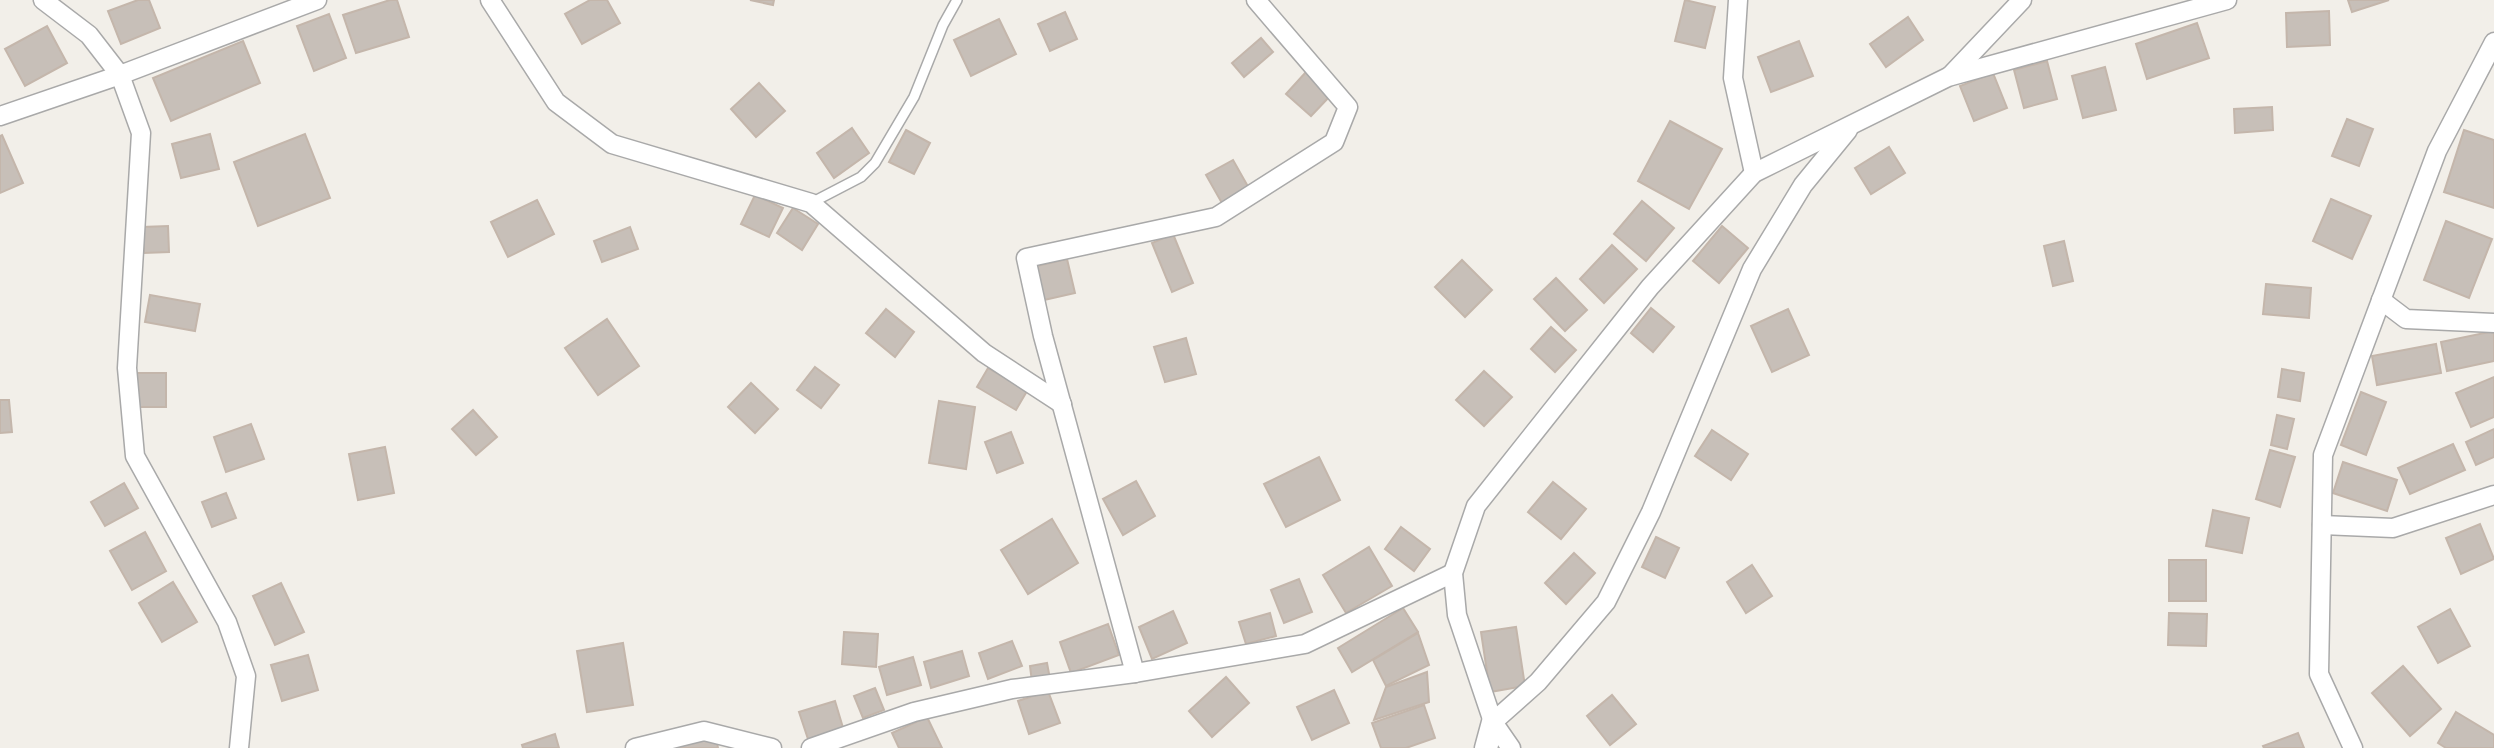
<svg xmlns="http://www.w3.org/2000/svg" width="2494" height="748" font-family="Quicksand,sans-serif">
	<rect width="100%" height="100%" fill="#f2efe9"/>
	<!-- building -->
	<g fill="#c7bfb8" stroke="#c4b6ab" stroke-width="2">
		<polygon points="138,0 149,0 160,28 121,44 108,11"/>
		<polygon points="390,0 397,0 409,37 356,53 343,15"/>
		<polygon points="590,0 607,0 620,23 582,44 565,14"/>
		<polygon points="750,0 774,0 773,5"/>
		<polygon points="1685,0 1715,7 1705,48 1675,41"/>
		<polygon points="2348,0 2389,0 2352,12"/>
		<polygon points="2329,11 2330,45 2287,47 2286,13"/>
		<polygon points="1065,12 1077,39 1050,51 1038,24"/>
		<polygon points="329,14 346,58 314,71 297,26"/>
		<polygon points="1908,17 1923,40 1886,67 1870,44"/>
		<polygon points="999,19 1016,54 971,76 954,40"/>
		<polygon points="2197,23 2209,58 2147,79 2136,44"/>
		<polygon points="47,26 67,63 25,86 5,49"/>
		<polygon points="1261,38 1273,52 1244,77 1232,63"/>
		<polygon points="243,41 260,83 171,121 153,78"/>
		<polygon points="1799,41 1813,76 1771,92 1758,57"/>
		<polygon points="2047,61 2057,99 2024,108 2014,70"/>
		<polygon points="2105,67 2116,110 2083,118 2072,76"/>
		<polygon points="1306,72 1331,95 1311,116 1286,94"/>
		<polygon points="1993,73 2007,108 1974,121 1960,86"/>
		<polygon points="759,83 785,111 756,137 731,109"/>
		<polygon points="2272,107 2273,130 2235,133 2234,109"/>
		<polygon points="2347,119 2373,129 2359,166 2332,156"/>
		<polygon points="1670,121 1722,149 1689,209 1638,181"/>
		<polygon points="852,128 869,153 834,178 817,153"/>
		<polygon points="906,130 930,143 914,174 889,162"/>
		<polygon points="2464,130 2494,140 2494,208 2444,192"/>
		<polygon points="210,134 219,169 181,178 172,144"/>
		<polygon points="305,134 330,198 258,226 234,162"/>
		<polygon points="2,135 23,183 0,193 0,136"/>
		<polygon points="1889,147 1905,173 1871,194 1855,168"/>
		<polygon points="1233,160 1250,190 1223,205 1206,175"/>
		<polygon points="755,195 783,208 769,237 741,224"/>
		<polygon points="2331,199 2371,216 2352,259 2313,241"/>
		<polygon points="537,200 554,234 508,257 491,222"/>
		<polygon points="1642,201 1674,228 1646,261 1614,234"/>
		<polygon points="793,208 818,224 802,250 777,233"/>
		<polygon points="2446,221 2492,239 2469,298 2424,280"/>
		<polygon points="168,226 169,252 144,253 142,227"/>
		<polygon points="1722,226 1748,248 1719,283 1693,261"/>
		<polygon points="630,227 638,249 602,262 594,241"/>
		<polygon points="1173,234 1193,283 1172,292 1152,243"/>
		<polygon points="2064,241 2073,281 2053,286 2044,246"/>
		<polygon points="1612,245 1637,269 1604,303 1580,279"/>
		<polygon points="1067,259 1075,293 1044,300 1037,266"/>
		<polygon points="1462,260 1492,290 1465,317 1435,287"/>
		<polygon points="1556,278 1587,310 1565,331 1534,299"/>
		<polygon points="2266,284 2311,288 2309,318 2263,314"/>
		<polygon points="150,295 200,304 195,331 145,322"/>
		<polygon points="1651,308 1674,327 1653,352 1631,333"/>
		<polygon points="886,309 914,332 895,357 866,333"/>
		<polygon points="1788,309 1809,355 1772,372 1751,326"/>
		<polygon points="607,319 639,366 598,395 565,348"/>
		<polygon points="1551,327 1576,350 1555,372 1531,349"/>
		<polygon points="2494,331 2494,361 2447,371 2441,342"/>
		<polygon points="1186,338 1196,374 1165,382 1154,347"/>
		<polygon points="2436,344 2441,373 2377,385 2372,356"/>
		<polygon points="815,367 839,385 821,408 797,390"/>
		<polygon points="988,368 1027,391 1016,410 977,387"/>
		<polygon points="2282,369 2304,373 2300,401 2278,397"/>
		<polygon points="1484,371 1512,397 1484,426 1456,400"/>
		<polygon points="136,373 166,373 166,407 137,407"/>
		<polygon points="2494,377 2494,417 2471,427 2456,393"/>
		<polygon points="751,383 778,409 755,433 728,407"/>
		<polygon points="2361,392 2386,402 2366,455 2341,445"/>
		<polygon points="0,400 9,400 12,432 0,433"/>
		<polygon points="939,401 975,407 966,469 929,463"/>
		<polygon points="473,410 497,437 476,455 452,429"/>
		<polygon points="2277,415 2294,419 2287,449 2271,445"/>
		<polygon points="251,424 264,459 226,472 214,437"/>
		<polygon points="2494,429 2494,457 2476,465 2466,442"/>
		<polygon points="1712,430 1748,454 1731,480 1695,456"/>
		<polygon points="1011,432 1023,463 997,473 985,442"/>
		<polygon points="2453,444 2465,470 2410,494 2398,468"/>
		<polygon points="385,447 394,493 358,500 349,454"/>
		<polygon points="2270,450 2295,457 2280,507 2256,499"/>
		<polygon points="1319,457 1340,500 1286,527 1264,484"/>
		<polygon points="2343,462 2397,480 2387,511 2333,493"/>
		<polygon points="1136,481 1155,516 1123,535 1103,499"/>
		<polygon points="1553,482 1586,509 1561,539 1528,512"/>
		<polygon points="124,483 138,508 105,526 91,502"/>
		<polygon points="226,493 236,518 212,527 202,502"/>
		<polygon points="2213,510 2249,518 2242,553 2206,546"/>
		<polygon points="1052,519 1078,563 1028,594 1001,550"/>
		<polygon points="2480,524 2494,559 2461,574 2446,538"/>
		<polygon points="1401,527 1430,549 1414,571 1385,549"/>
		<polygon points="145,532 166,571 132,590 110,551"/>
		<polygon points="1656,537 1679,548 1665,578 1642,567"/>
		<polygon points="1369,547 1392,586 1346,613 1323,575"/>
		<polygon points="1574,553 1595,573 1566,604 1545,583"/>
		<rect x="2169" y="560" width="37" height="41"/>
		<polygon points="1752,565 1772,596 1746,613 1727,582"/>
		<polygon points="1299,579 1312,612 1284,623 1271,590"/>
		<polygon points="173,582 197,622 162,642 139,603"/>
		<polygon points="281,583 304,632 275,645 253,596"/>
		<polygon points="1403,608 1418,632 1352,672 1338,648"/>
		<polygon points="2450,609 2470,646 2438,663 2418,627"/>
		<polygon points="1173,611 1187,643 1152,659 1139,627"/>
		<polygon points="1270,613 1276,636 1246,644 1239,622"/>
		<polygon points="2169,613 2207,614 2206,646 2168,645"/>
		<polygon points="1108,624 1119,655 1071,673 1060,642"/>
		<polygon points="1516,627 1525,686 1490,692 1481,632"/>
		<polygon points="844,632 878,634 876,667 842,664"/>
		<polygon points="1418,633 1429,665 1386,686 1373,660"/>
		<polygon points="1012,641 1022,666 988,679 979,653"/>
		<polygon points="623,643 633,705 587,712 577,651"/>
		<polygon points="962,651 969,676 931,688 924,662"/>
		<polygon points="308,655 318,690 282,701 271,665"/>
		<polygon points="913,657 921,685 887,695 879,667"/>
		<polygon points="1047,663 1050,679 1032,682 1030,666"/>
		<polygon points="2403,666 2441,709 2410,736 2372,693"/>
		<polygon points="1427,672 1429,702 1374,720 1386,687"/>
		<polygon points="1226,677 1249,703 1212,737 1189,711"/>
		<polygon points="875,688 884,710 863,718 854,696"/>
		<polygon points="1334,690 1349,723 1312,740 1297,707"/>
		<polygon points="1048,691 1060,723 1029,734 1018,701"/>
		<polygon points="1612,695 1636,724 1610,745 1587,716"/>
		<polygon points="835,701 844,731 809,742 799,712"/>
		<polygon points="1424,705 1435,738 1406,748 1381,748 1372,723"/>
		<polygon points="2456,712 2494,735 2494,748 2446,748 2438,743"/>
		<polygon points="927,717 942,748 899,748 892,733"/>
		<polygon points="2298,733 2304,748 2264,748 2263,746"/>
		<polygon points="555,734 559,748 523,748 522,745"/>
		<polygon points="716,738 718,748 670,748 669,745"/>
	</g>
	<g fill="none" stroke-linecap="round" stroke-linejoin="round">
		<!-- service casing -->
		<g stroke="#a9a9a9" stroke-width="12">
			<polyline id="service" points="811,203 861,177 875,163 914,97 943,25 957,0"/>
		</g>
		<!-- minor casing -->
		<g stroke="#a9a9a9" stroke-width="21">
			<g id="minor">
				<polyline points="43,0 89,35 120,75 141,133 127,368 135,456 227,622 246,676 239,748"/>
				<polyline points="490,0 556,102 612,144 811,203 984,353 1062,404"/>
				<polyline points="1738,0 1733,78 1754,173"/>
				<polyline points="1950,76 2022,0"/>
				<polyline points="0,116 120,75 317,0"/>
				<polyline points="2381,300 2406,319 2494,323"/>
				<polyline points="2322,525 2393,528 2494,495"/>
				<polyline points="1135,673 1043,336 1026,258 1216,217 1334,142 1348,107 1256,0"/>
				<polyline points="1493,722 1538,682 1606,602 1651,512 1752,269 1803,185 1848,130"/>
				<polyline points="635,748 704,731 772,748"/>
				<polyline points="811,748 914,712 1012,689 1135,673 1305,644 1453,573"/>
				<polyline points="1511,748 1493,722 1457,615 1453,573 1476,506 1650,287 1754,173 1948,77 2227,0"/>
				<polyline points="2353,748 2319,674 2323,455 2437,151 2494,42"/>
			</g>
		</g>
		<!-- tertiary casing -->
		<g stroke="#a9a9a9" stroke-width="25">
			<polyline id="tertiary" points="1486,748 1493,722"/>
		</g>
		<!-- service -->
		<use href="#service" stroke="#fff" stroke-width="9"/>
		<!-- minor -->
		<use href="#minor" stroke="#fff" stroke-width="18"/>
		<!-- tertiary -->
		<use href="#tertiary" stroke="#fff" stroke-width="22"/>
	</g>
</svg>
